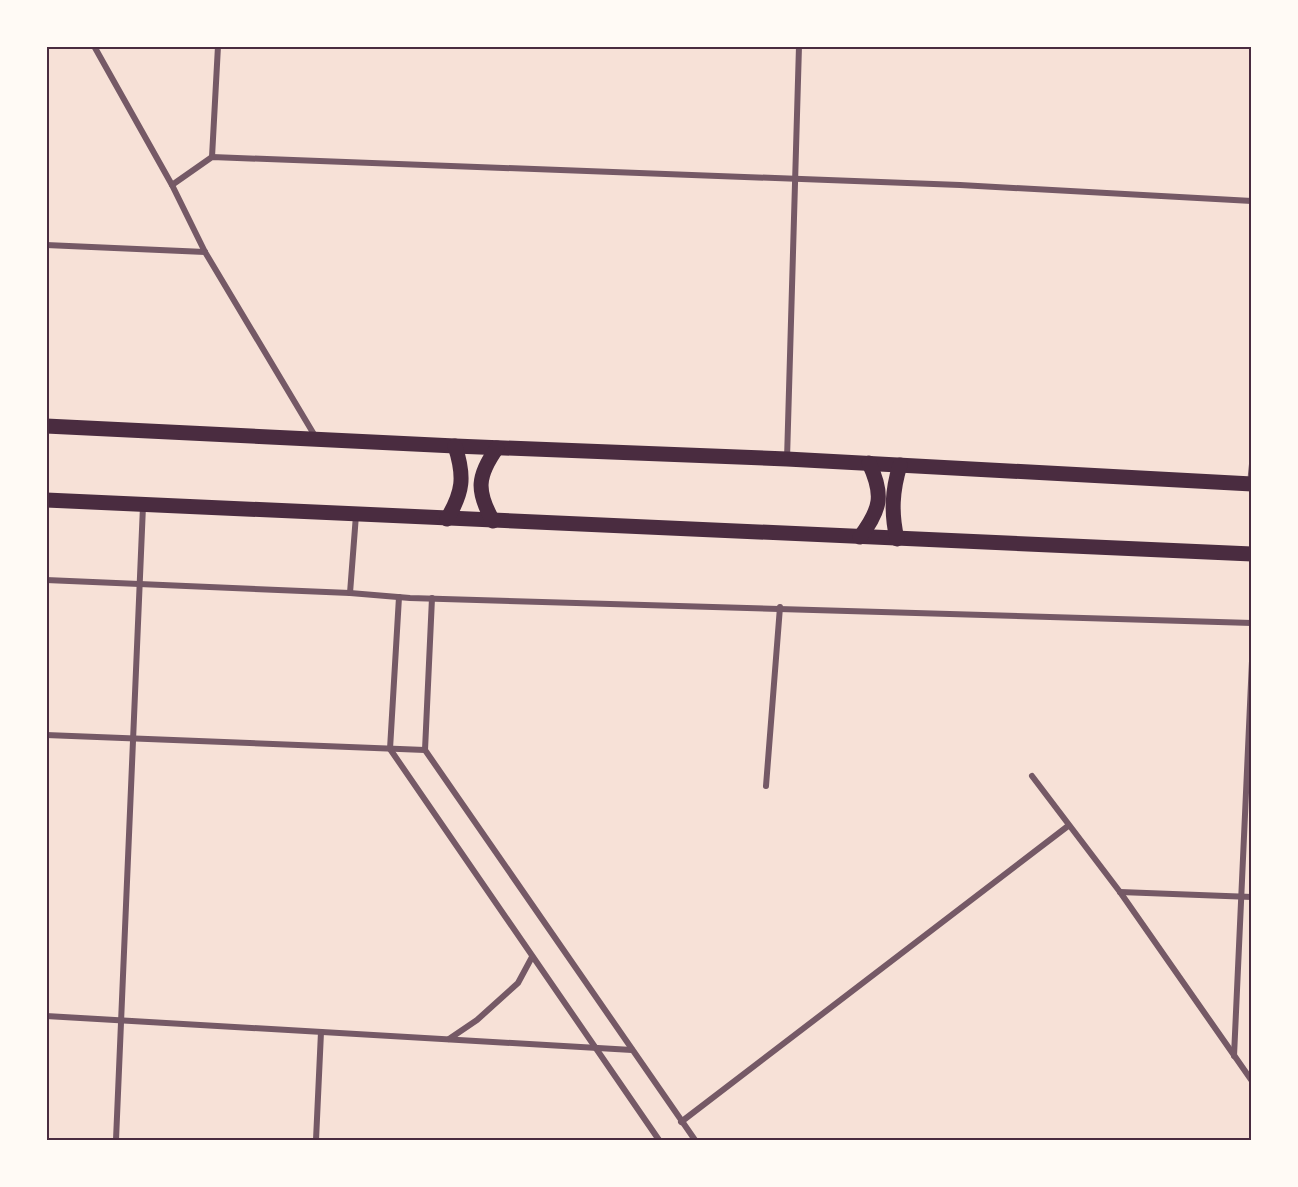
<svg xmlns="http://www.w3.org/2000/svg" width="1298" height="1187" font-family="Lato,sans-serif">
	<rect width="100%" height="100%" fill="#f7e1d7"/>
	<g fill="none" stroke-linecap="round" stroke-linejoin="round">
		<!-- minor -->
		<g stroke="#755966" stroke-width="6">
			<polyline points="94,46 172,185 205,252 315,436"/>
			<polyline points="212,157 218,46"/>
			<polyline points="172,185 212,157 960,185 1252,201"/>
			<polyline points="46,245 205,252"/>
			<polyline points="787,459 799,46"/>
			<polyline points="1250,484 1252,464"/>
			<polyline points="46,580 350,593 410,598 1252,623"/>
			<polyline points="350,593 356,515"/>
			<polyline points="399,597 390,749 659,1140"/>
			<polyline points="432,598 425,750 695,1140"/>
			<polyline points="46,735 425,750"/>
			<polyline points="1032,776 1120,892 1252,1081"/>
			<polyline points="766,786 780,607"/>
			<polyline points="1120,892 1252,897"/>
			<polyline points="46,1016 632,1050"/>
			<polyline points="449,1039 477,1020 518,983 532,957"/>
			<polyline points="1234,1056 1252,661"/>
			<polyline points="681,1122 1068,826"/>
			<polyline points="116,1140 143,506"/>
			<polyline points="316,1140 321,1032"/>
		</g>
		<!-- primary -->
		<g stroke="#4a2c40" stroke-width="15">
			<polyline points="46,426 455,446 787,459 1252,484"/>
			<polyline points="46,500 1252,554"/>
			<path d="M447,519C463,492 465,477 455,446"/>
			<path d="M493,521C476,491 477,476 497,448"/>
			<path d="M860,537C881,509 884,495 869,463"/>
			<path d="M897,539C891,513 892,491 900,465"/>
		</g>
	</g>
	<!-- border -->
	<rect width="1298" height="1187" fill="none" stroke="#fffaf5" stroke-width="96"/>
	<rect x="48" y="48" width="1202" height="1091" fill="none" stroke="#4a2c40" stroke-width="2"/>
</svg>
